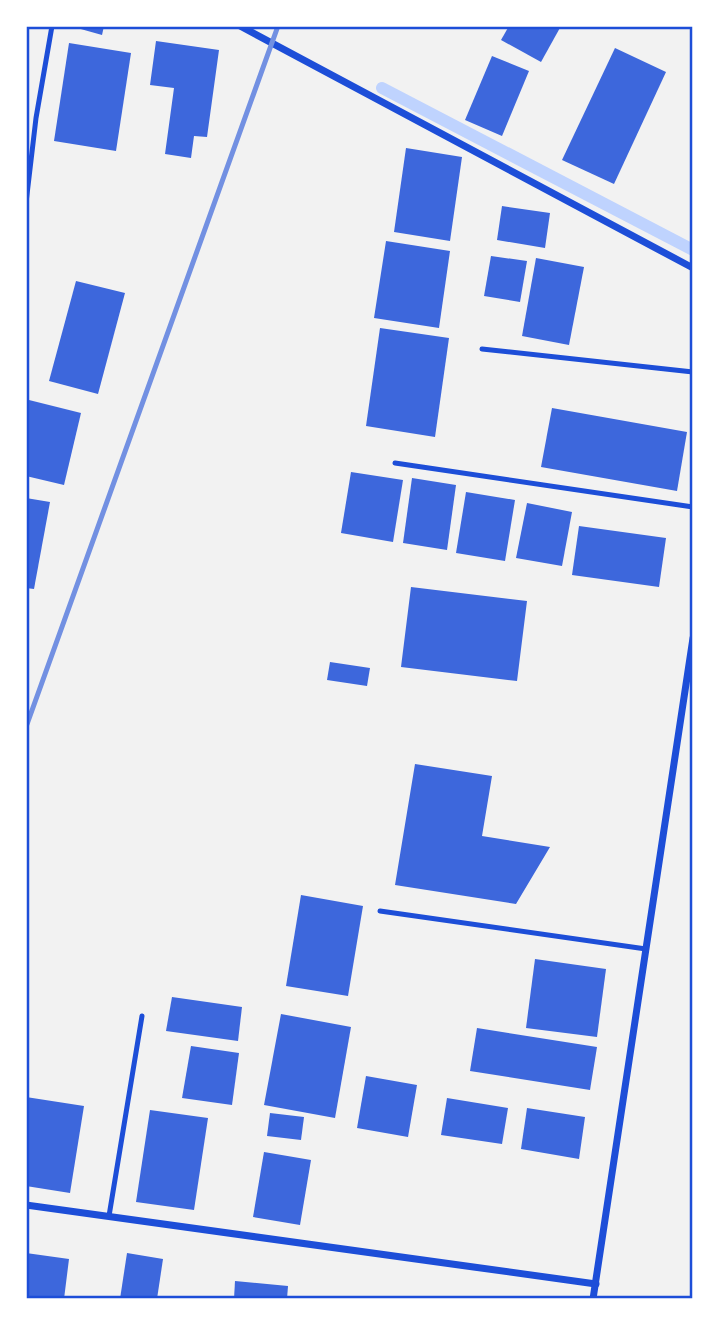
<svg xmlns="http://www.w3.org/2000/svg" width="719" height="1325" font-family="'PT Sans',sans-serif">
	<rect width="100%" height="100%" fill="#f2f2f2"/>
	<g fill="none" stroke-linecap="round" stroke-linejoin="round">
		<!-- stream -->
		<polyline stroke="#bfd3fe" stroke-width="12" points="382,88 693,250"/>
	</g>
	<!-- building -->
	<g fill="#3d67dc">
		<polygon points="70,26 104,26 102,35"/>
		<polygon points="509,26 561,26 541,62 501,40"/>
		<polygon points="156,41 219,50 207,137 194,136 191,158 165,154 174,88 150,85"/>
		<polygon points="69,43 131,53 116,151 54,141"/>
		<polygon points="615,48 666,72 614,184 562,160"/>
		<polygon points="492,56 529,71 502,136 465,120"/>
		<polygon points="406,148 462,157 450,241 394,232"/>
		<polygon points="502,206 550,213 545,248 497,240"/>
		<polygon points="386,241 450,251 439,328 374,318"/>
		<polygon points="491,256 527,261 520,302 484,296"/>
		<polygon points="536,258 584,267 569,345 522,336"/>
		<polygon points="76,281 125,293 98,394 49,381"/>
		<polygon points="380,328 449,338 435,437 366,426"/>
		<polygon points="29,400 81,413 64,485 26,476 26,410"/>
		<polygon points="552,408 687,432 677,491 541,467"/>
		<polygon points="351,472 403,480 393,542 341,533"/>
		<polygon points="412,478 456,485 447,550 403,543"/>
		<polygon points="466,492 515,500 505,561 456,553"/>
		<polygon points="26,498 50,502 34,589 26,588"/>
		<polygon points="527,503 572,512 562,566 516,558"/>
		<polygon points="579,526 666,538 659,587 572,575"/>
		<polygon points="411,587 527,601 517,681 401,667"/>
		<polygon points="330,662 370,668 367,686 327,680"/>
		<polygon points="415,764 492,776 482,836 550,847 516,904 395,885"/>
		<polygon points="301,895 363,906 348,996 286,986"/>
		<polygon points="535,959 606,969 597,1037 526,1028"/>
		<polygon points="172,997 242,1007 238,1041 166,1031"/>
		<polygon points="281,1014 351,1027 335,1118 264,1105"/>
		<polygon points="477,1028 597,1047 590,1090 470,1071"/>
		<polygon points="191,1046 239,1053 232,1105 182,1098"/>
		<polygon points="366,1076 417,1085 408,1137 357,1128"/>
		<polygon points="26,1097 84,1106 70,1193 26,1186"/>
		<polygon points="447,1098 508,1108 502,1144 441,1135"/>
		<polygon points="527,1108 585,1117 579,1159 521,1149"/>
		<polygon points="150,1110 208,1118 194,1210 136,1202"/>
		<polygon points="270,1113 304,1117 301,1140 267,1136"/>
		<polygon points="264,1152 311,1160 300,1225 253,1217"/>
		<polygon points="26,1253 69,1259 64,1299 26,1299"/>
		<polygon points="127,1253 163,1259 157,1299 120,1299"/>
		<polygon points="235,1281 288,1286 287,1299 234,1299"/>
	</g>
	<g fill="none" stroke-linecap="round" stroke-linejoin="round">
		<!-- service -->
		<g stroke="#1d4ed8" stroke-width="5">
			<polyline points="26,203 36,118 52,26"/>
			<polyline points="482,349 693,372"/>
			<polyline points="395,463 693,507"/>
			<polyline points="380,911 646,949"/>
			<polyline points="109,1216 142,1016"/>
		</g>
		<!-- minor -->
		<g stroke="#1d4ed8" stroke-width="7">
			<polyline points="240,26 693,268"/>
			<polyline points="26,1205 596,1284"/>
			<polyline points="593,1299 693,638"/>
		</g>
		<!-- rail -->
		<polyline stroke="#7290e2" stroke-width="5" points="26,727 278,26"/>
	</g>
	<!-- border -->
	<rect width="719" height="1325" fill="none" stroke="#ffffff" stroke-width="56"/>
	<rect x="28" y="28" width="663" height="1269" fill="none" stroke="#1d4ed8" stroke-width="2.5"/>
</svg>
